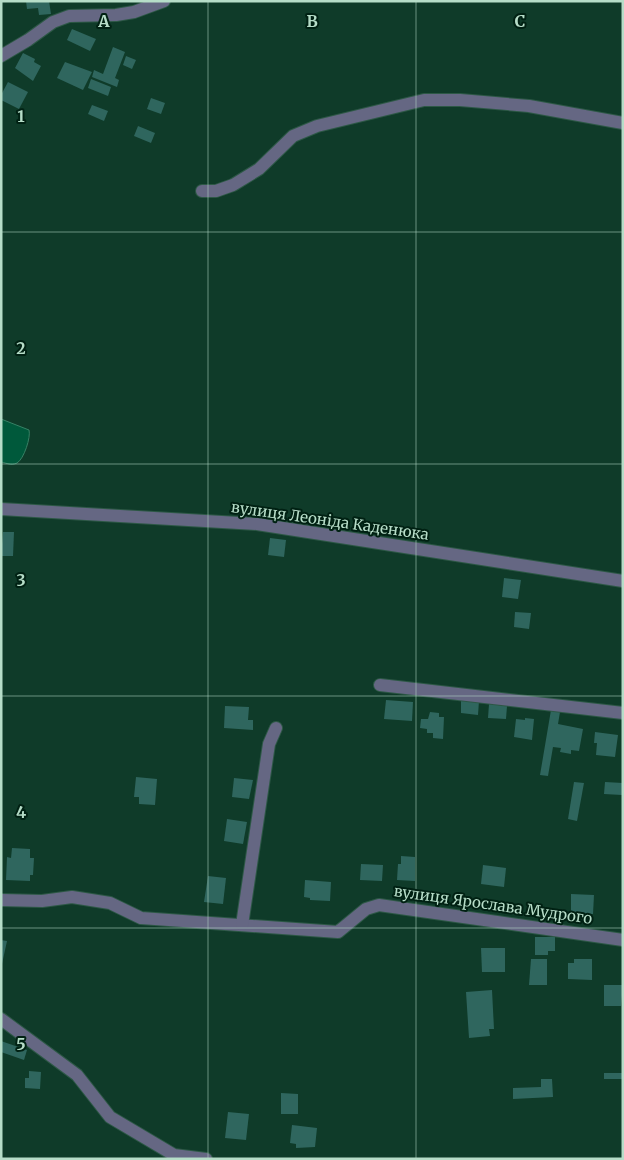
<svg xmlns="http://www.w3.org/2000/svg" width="624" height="1160" font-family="Merriweather,serif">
	<rect width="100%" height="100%" fill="#0f3b29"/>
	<!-- water -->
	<path fill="#00593b" stroke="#378165" d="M1,419L29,430C31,437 24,459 17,463C11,466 7,463 1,462Z"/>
	<!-- building -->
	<g fill="#2f665e">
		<polygon points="26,1 49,1 51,14 39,15 38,8 27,9"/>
		<polygon points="72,29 96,39 90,51 67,40"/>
		<polygon points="113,47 125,52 115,78 119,80 117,87 92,77 94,70 103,74"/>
		<polygon points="23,53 35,59 34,62 41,66 33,81 15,68"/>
		<polygon points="126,56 136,60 132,69 123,65"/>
		<polygon points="65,62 92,72 83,90 57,78"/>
		<polygon points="91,79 111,87 108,96 88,88"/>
		<polygon points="8,82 28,92 19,109 1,100 1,95"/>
		<polygon points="151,98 165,103 161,114 147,109"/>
		<polygon points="92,105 108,111 104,121 88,114"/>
		<polygon points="138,126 155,133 151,143 134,136"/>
		<polygon points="3,532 14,532 13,556 1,556"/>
		<polygon points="270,538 286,540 284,557 268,555"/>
		<polygon points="504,578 521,580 518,599 502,597"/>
		<polygon points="515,612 531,613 529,629 514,627"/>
		<polygon points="386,700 413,702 412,721 384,719"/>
		<polygon points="461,700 479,701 478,715 461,713"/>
		<polygon points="489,704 507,706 506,719 488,718"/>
		<polygon points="225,706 249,707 248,720 253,720 253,730 224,728"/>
		<polygon points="551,710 560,712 558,724 583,729 579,751 571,750 571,754 560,752 561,748 553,747 548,776 540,775"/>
		<polygon points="430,712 439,713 439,717 444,717 443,739 433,738 433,733 427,733 427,729 420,728 421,719 428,719"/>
		<polygon points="525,718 534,719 532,740 514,737 516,719 525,720"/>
		<polygon points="595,732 618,735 615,757 596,755 597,743 594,743"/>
		<polygon points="136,777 157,779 155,805 139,804 139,797 134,797"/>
		<polygon points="234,778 253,780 249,799 232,797"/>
		<polygon points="574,782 584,783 577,821 568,819"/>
		<polygon points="605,782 623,783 622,795 604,794"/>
		<polygon points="227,819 247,822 243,844 224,841"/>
		<polygon points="12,848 30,849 30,858 34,858 33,875 30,875 30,881 6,880 7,857 11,858"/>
		<polygon points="401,856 415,857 415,881 397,880 398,864 401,864"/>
		<polygon points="361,864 383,865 382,881 360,880"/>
		<polygon points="483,865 506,868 504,887 481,884"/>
		<polygon points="208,876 226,878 223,904 204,902"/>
		<polygon points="305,880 331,882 330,901 310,900 310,898 304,897"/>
		<polygon points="571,894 594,895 593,914 571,913"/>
		<polygon points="535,937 555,937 555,951 548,951 548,955 535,955"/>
		<polygon points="1,940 7,941 2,964 1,964"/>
		<polygon points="481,948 505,948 505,972 482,972"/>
		<polygon points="531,959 547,959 547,985 529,985"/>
		<polygon points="574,959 592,959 592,980 568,979 568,963 574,963"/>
		<polygon points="604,985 623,985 621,1006 604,1006"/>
		<polygon points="492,990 494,1029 489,1029 490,1036 469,1038 466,992"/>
		<polygon points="1,1041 27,1050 24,1060 1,1052"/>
		<polygon points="29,1071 41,1072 40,1089 25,1088 25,1078 29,1078"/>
		<rect x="604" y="1073" width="19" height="6"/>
		<polygon points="541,1079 552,1079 553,1097 513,1099 513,1088 541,1087"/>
		<polygon points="281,1093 298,1094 298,1114 281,1114"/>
		<polygon points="228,1112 249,1114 246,1140 225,1138"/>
		<polygon points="292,1125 317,1128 315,1147 296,1148 296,1144 290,1143"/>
	</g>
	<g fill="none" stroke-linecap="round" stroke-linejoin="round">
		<!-- minor casing -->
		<g stroke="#2d5846" stroke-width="14">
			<g id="minor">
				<polyline points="1,56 28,40 53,22 69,16 116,15 134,12 164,1"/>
				<polyline points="202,191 216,191 233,185 259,169 293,136 317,126 424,100 460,100 529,106 623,123"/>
				<polyline points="1,509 257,524 623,581"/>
				<polyline points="380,685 623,713"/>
				<polyline points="1,900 42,901 72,897 110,903 141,918 338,932 366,909 379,905 623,940"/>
				<polyline points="242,925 269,744 276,728"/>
				<polyline points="1,1019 77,1075 110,1117 174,1155 206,1159"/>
			</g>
		</g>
		<!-- minor -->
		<use href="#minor" stroke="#656783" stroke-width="12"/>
	</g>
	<!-- grid -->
	<path fill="none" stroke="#b6ddc8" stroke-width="1" stroke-opacity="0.55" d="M208,1V1159M416,1V1159M1,232H623M1,464H623M1,696H623M1,928H623"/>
	<g text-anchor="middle" stroke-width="4" stroke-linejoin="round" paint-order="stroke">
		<!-- street labels -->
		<g font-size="15" fill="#b6ddc8" stroke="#002113">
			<text transform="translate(330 521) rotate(8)" y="5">вулиця Леоніда Каденюка</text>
			<text transform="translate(493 905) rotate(8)" y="5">вулиця Ярослава Мудрого</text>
		</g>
	</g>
	<g font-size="16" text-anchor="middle" font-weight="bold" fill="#b6ddc8" stroke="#002113" stroke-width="4" stroke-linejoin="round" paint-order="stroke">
		<text x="104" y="27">A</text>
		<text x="312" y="27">B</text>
		<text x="520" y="27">C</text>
		<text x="21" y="122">1</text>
		<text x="21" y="354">2</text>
		<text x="21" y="586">3</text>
		<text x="21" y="818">4</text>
		<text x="21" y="1050">5</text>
	</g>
	<!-- border -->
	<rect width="624" height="1160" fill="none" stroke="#b6ddc8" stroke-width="5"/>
</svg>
